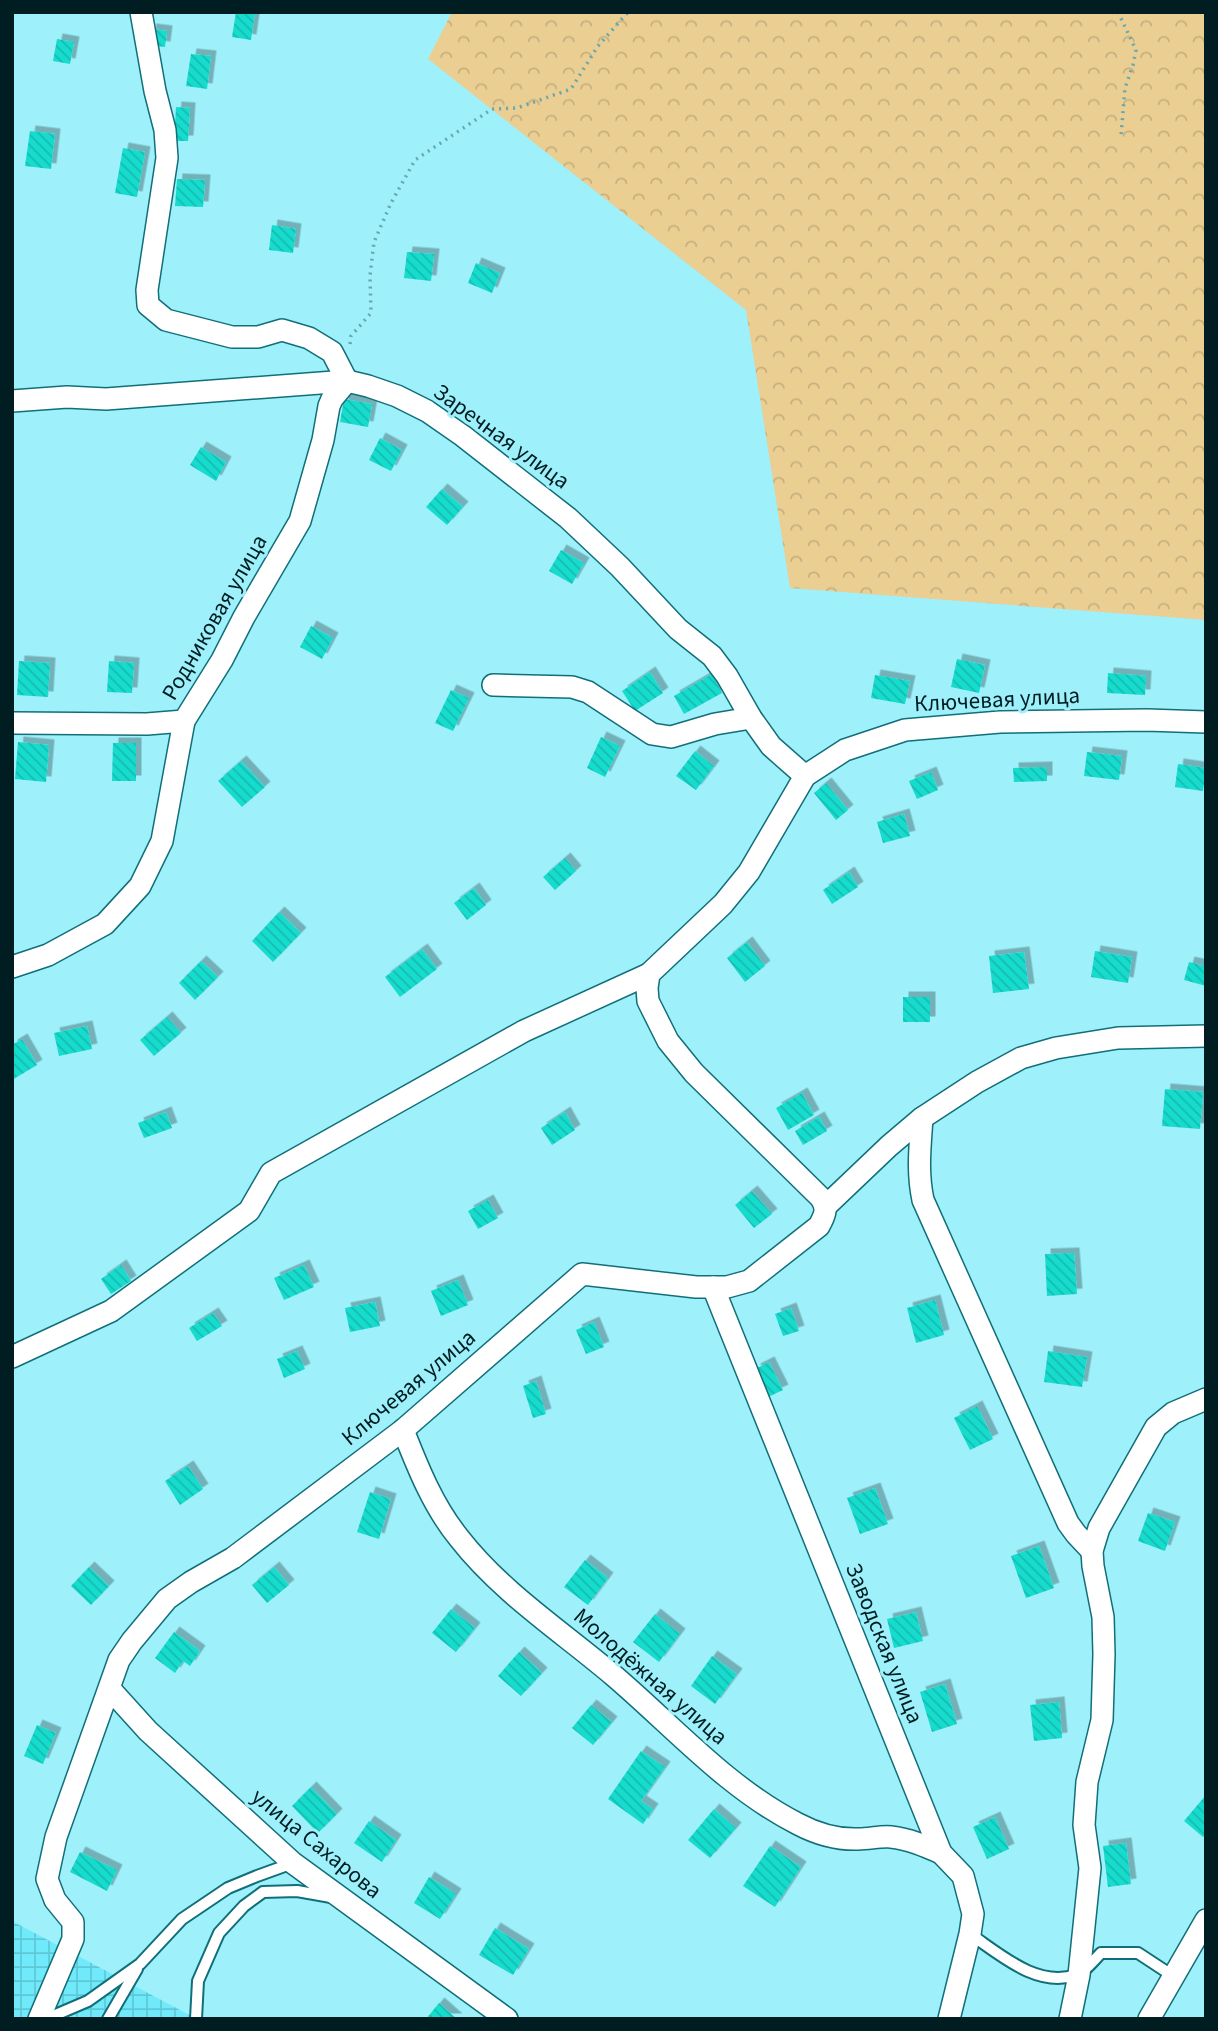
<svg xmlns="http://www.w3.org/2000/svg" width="1218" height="2031" font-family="'Source Sans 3',sans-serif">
	<defs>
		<pattern id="industrial-grid" width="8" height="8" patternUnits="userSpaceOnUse" patternTransform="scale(1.75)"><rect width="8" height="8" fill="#70eafa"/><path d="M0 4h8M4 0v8" fill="none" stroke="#5fc8d6"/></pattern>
		<pattern id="forest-crowns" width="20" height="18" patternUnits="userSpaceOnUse" patternTransform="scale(1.75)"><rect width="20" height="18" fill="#eace92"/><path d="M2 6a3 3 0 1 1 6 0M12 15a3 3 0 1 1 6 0" fill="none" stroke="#c7b07e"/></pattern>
		<pattern id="building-back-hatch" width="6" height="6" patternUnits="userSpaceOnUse" patternTransform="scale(1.75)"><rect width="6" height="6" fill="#16dccd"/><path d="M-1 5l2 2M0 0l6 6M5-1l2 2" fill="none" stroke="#13bcb0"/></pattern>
		<filter id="shadow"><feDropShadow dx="5.5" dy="-5.5" stdDeviation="0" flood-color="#0004"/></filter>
	</defs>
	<rect width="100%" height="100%" fill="#9ef0fb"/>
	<!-- industrial -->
	<polygon fill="url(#industrial-grid)" points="12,1921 197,2019 12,2019"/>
	<!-- forest -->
	<polygon fill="url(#forest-crowns)" points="452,12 1206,12 1206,620 790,588 746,310 428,59"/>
	<!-- building -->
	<g fill="url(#building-back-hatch)" filter="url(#shadow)">
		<polygon points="236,12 255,12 251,40 232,37"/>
		<polygon points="151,29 167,31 165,47 149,45"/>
		<polygon points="57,39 74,42 70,64 53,61"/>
		<polygon points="191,54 211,56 207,89 186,86"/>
		<polygon points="176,107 190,108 188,141 174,141"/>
		<polygon points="30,131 55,134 51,169 25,166"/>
		<polygon points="123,148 145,152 137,197 115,193"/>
		<polygon points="177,179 205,180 203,207 175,206"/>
		<polygon points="272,225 296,229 293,253 269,250"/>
		<polygon points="407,252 434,254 431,281 404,278"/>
		<polygon points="476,263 500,273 492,293 468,283"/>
		<polygon points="344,399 372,404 368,427 340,422"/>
		<polygon points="380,438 402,450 391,471 369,460"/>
		<polygon points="201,447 226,462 216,481 190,465"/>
		<polygon points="442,489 463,507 447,525 426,507"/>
		<polygon points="561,550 584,563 572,584 549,571"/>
		<polygon points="311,626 333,638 322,659 300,647"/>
		<polygon points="957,659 985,665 979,693 951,687"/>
		<polygon points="19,661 50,663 48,697 17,695"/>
		<polygon points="109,661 134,663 132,693 107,692"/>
		<polygon points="650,672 663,693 635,711 622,691"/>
		<polygon points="1108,673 1146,676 1145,695 1107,693"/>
		<polygon points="712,674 722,693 684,714 674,696"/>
		<polygon points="875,675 910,681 905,704 871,698"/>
		<polygon points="451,690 469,698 453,731 435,723"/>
		<polygon points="601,737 620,746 605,777 587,768"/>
		<polygon points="18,742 49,745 46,782 15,779"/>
		<polygon points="113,743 136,743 136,781 112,781"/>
		<polygon points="695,751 714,766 696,790 676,776"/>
		<polygon points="1087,752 1122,756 1119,780 1084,776"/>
		<polygon points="241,761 265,787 242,807 218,781"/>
		<polygon points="1178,764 1206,768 1203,791 1175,787"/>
		<polygon points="1047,767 1047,781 1014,782 1013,768"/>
		<polygon points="931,772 938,790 917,799 909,781"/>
		<polygon points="826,783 848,810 836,820 814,793"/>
		<polygon points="904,814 910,836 883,843 877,822"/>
		<polygon points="565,858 576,871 555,890 543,877"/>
		<polygon points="849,872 858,887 832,904 823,890"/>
		<polygon points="474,888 486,905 467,920 454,903"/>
		<polygon points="279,912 301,933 273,962 252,941"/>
		<polygon points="747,942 765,966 745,982 727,958"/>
		<polygon points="422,949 437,969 400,997 385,977"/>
		<polygon points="1095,951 1132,957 1128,983 1091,977"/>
		<polygon points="1024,952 1029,989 993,993 989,956"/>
		<polygon points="201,961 218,977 195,1000 179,983"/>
		<polygon points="1189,962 1206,966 1206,986 1184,980"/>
		<rect x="903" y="997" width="27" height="25"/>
		<polygon points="167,1017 181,1033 154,1056 140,1040"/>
		<polygon points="87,1026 92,1049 59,1056 54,1033"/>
		<polygon points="22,1039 37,1065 12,1080 12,1045"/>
		<polygon points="1165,1089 1203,1092 1200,1129 1162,1126"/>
		<polygon points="802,1093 814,1115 788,1130 776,1108"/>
		<polygon points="166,1112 172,1128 144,1138 138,1123"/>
		<polygon points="565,1112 575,1130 552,1145 541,1128"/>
		<polygon points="819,1117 827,1131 803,1145 795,1131"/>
		<polygon points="752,1191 772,1214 754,1228 735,1205"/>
		<polygon points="488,1200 498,1218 478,1229 468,1211"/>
		<polygon points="1074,1253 1077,1294 1047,1296 1045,1254"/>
		<polygon points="121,1265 131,1281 111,1294 101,1279"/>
		<polygon points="304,1265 314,1287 284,1300 274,1278"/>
		<polygon points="458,1280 468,1305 441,1316 431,1291"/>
		<polygon points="935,1300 944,1335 916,1343 907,1308"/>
		<polygon points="375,1302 380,1326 350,1332 345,1308"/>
		<polygon points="791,1308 799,1331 783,1336 775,1314"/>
		<polygon points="213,1313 222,1326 197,1341 189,1328"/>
		<polygon points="594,1322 604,1347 586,1354 576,1330"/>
		<polygon points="297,1351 305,1369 284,1378 277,1359"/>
		<polygon points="1048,1351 1087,1357 1082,1387 1044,1382"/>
		<polygon points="769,1362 783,1390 768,1397 755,1369"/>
		<polygon points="536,1381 546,1414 533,1418 523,1386"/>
		<polygon points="977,1406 993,1439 970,1450 954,1418"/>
		<polygon points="188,1466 203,1489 180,1505 165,1481"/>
		<polygon points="875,1488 888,1524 860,1534 847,1498"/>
		<polygon points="370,1492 391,1499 379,1539 357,1532"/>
		<polygon points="1148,1513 1175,1522 1165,1551 1138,1541"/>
		<polygon points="1039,1546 1054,1588 1026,1598 1011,1556"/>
		<polygon points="585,1560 608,1578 588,1605 564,1587"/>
		<polygon points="89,1567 109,1586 91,1605 71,1586"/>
		<polygon points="274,1567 289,1585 267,1603 252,1585"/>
		<polygon points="451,1609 475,1628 456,1652 432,1633"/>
		<polygon points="916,1612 923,1641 894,1648 887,1619"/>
		<polygon points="655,1614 680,1634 659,1662 633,1642"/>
		<polygon points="174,1632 200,1651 190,1666 183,1661 175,1673 155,1658"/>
		<polygon points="519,1652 542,1673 521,1696 498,1676"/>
		<polygon points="712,1656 737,1674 715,1704 691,1686"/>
		<polygon points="945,1684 957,1724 932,1732 920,1692"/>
		<polygon points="1059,1702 1062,1738 1034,1741 1030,1705"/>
		<polygon points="591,1705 612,1722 593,1745 572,1728"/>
		<polygon points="37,1725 56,1733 43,1764 24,1756"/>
		<polygon points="641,1751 665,1767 641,1801 653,1809 643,1824 608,1799"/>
		<polygon points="311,1787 337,1814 318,1833 292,1806"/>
		<polygon points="1206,1795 1206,1834 1203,1837 1184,1821"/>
		<polygon points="714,1809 736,1828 710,1858 688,1840"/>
		<polygon points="995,1817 1009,1849 987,1859 973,1827"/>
		<polygon points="369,1821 396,1840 382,1862 354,1843"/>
		<polygon points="1126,1843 1131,1884 1108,1887 1103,1846"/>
		<polygon points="770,1846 801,1867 775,1907 743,1886"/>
		<polygon points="80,1852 117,1870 107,1891 70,1872"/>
		<polygon points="429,1877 456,1894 440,1919 414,1903"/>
		<polygon points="495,1928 529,1949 513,1975 479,1955"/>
		<polygon points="439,2003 457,2019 426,2019"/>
	</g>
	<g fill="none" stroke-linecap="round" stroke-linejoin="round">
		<!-- service casing -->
		<g stroke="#116f79" stroke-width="14">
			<g id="service">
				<path d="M970,1934C1001,1955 1037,1988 1076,1975C1085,1972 1094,1960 1101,1953H1138L1173,1976"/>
				<polyline points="46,2019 88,2001 140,1964 182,1919 228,1888 257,1876 293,1863"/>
				<polyline points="108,2019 137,1969"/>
				<polyline points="196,2019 198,1981 219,1933 244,1906 263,1892 297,1891 331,1897"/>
			</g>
		</g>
		<!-- minor casing -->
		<g stroke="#116f79" stroke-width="24">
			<g id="minor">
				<polyline points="141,12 155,91 165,130 167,158 147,290 148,305 166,320 232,337 258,337 282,330 309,338 332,352 347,381"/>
				<polyline points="12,401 67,397 106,399 347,381 368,386 397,396 427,411 463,436 568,518 620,567 678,629 712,656 727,676 751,718 771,746 805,776"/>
				<polyline points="493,685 572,687 588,692 652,734 671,737 715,724 751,718"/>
				<polyline points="12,723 147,724 184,721 222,660 244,617 300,521 323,440 329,406 332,399 347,381"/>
				<polyline points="12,967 48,955 105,924 140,886 162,841 184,721"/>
				<path d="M922,1118C920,1147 917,1172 923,1200L1068,1523L1076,1534L1092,1551"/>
				<polyline points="826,1206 889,1146 922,1118 977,1082 1021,1058 1056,1048 1118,1038 1206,1036"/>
				<polyline points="713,1287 941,1853 963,1876 973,1914 970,1934 949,2019"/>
				<polyline points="12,1357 111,1311 249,1211 271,1173 524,1031 649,974"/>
				<path d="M403,1430C418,1468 433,1506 459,1538C501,1592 561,1631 613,1675C673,1726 727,1788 798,1824C817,1834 837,1840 859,1839C869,1839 881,1836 891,1837C909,1839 925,1846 941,1853"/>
				<polyline points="110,1689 148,1731 293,1863 507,2019"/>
				<path d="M39,2019L73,1939V1922L55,1900L47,1879L56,1837L119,1660L132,1641L167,1599L191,1582L233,1558L403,1430L582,1274L696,1287H727L749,1281L819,1226C825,1215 828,1209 821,1198L694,1073L668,1041L648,1001L647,988L649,974L723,904L749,872L805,776L845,750L905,730L1000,722L1147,720L1206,722"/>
				<polyline points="1070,2019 1079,1975 1090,1868 1084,1825 1087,1782 1102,1720 1104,1654 1103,1617 1093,1566 1092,1551 1099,1528 1156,1427 1173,1413 1206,1399"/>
				<polyline points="1149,2019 1206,1920"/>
			</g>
		</g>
		<!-- path -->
		<g stroke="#67a8b0" stroke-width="3.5" stroke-dasharray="2 5" stroke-linecap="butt">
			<polyline points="1118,12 1136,50 1133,65 1125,88 1121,136"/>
			<polyline points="350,344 351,336 371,313 370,276 374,242 391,203 415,160 492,109 517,108 571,89 598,46 628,12"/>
		</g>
		<!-- service -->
		<use href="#service" stroke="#fff" stroke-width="10"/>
		<!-- minor -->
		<use href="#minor" stroke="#fff" stroke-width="21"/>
	</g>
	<g text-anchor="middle" stroke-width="6" stroke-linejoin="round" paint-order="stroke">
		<!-- street labels -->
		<g font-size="23" fill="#001e22" stroke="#9ef0fb">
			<text transform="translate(502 436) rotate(36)" y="8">Заречная улица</text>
			<text transform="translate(214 617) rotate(-60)" y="8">Родниковая улица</text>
			<text transform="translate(997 699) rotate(-3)" y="8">Ключевая улица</text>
			<text transform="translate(408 1387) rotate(-40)" y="8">Ключевая улица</text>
			<text transform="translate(885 1643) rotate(68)" y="8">Заводская улица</text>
			<text transform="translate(651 1676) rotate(41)" y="8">Молодёжная улица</text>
			<text transform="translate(317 1843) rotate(39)" y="8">улица Сахарова</text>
		</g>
	</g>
	<!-- border -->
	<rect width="1218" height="2031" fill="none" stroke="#001e22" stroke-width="28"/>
</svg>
